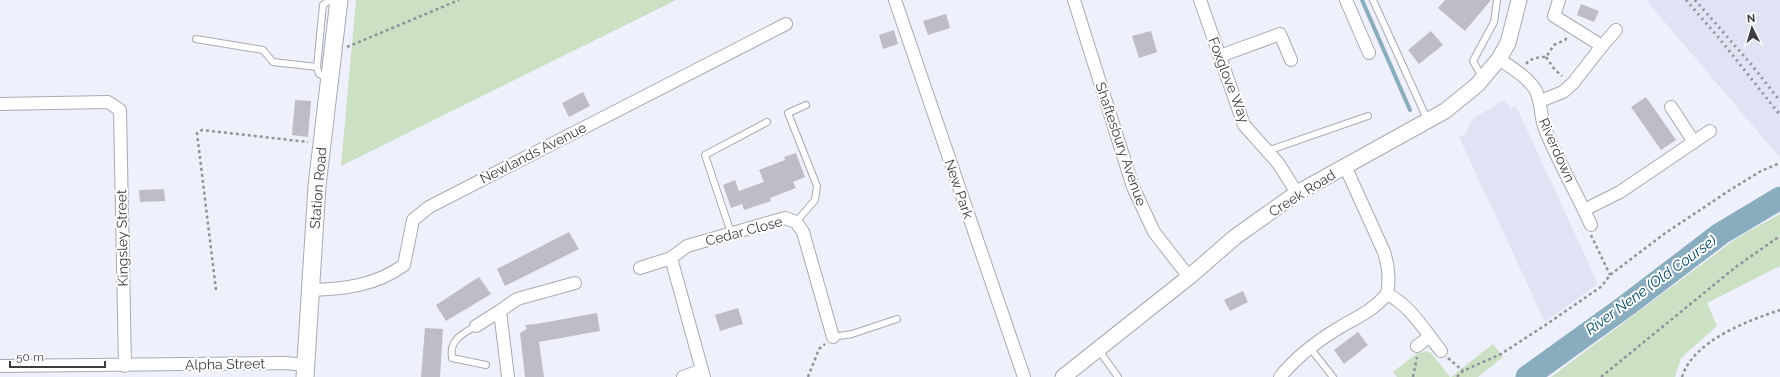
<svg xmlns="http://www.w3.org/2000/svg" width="1780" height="377" font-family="Raleway,sans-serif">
	<rect width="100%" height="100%" fill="#eef0fb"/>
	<!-- built -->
	<g fill="#e0e3f4">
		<polygon points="1646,0 1780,0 1780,158 1737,107"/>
		<polygon points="1504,100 1511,108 1516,106 1598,284 1545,322 1459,137 1466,134 1471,120"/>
	</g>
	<!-- green -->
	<g fill="#cce0c4">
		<polygon points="356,0 676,0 341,166"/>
		<polygon points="1780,214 1780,266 1707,303 1717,326 1681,358 1675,377 1551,377 1737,238"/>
		<polygon points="1493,344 1503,357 1478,377 1451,377"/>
		<polygon points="1425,351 1431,353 1450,377 1397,377 1393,372 1416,354"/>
	</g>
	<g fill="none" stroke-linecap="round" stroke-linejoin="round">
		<!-- stream -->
		<polyline stroke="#89acbf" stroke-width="4" points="1362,0 1410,110"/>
		<!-- river -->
		<polyline stroke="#89acbf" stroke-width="23" points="1527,377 1627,305 1720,234 1780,198"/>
	</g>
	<!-- building -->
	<g fill="#c0bcc6">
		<polygon points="1445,0 1491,0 1465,31 1438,8"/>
		<polygon points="1581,4 1599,11 1594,22 1577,15"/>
		<polygon points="946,14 950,28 928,35 923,21"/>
		<polygon points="894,30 898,44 883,49 879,35"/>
		<polygon points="1151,31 1157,52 1139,58 1132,36"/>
		<polygon points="1431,31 1443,45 1419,64 1408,50"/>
		<polygon points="583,92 590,106 569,117 562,103"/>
		<polygon points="1646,97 1676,140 1661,150 1631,107"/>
		<polygon points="295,100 311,101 308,137 292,135"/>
		<polygon points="796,153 805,177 793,182 796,188 770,198 771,201 744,210 742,204 731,208 723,185 735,180 739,191 764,182 759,170 785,160 784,157"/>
		<polygon points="164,189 165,201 140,202 139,190"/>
		<polygon points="569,232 579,249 505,286 497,269"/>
		<polygon points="479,277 491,294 446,321 436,305"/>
		<polygon points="1243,291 1248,302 1230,311 1224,300"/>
		<polygon points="738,308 743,324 720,331 715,315"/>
		<polygon points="597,313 600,331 539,342 544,377 525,377 520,333 527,329 525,325 536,324"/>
		<polygon points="425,328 443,329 440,377 421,377"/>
		<polygon points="1358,332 1368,345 1344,364 1334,350"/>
	</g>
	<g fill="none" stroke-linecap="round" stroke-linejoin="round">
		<!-- service casing -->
		<g stroke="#a8aab4" stroke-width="8">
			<g id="service">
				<polyline points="1373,0 1428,121"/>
				<polyline points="196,39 263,50 273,62 317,67"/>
				<polyline points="1482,77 1473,61 1494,22 1497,0"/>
				<polyline points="328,79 319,74 317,67 323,5 330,0"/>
				<polyline points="1267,151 1368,116"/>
				<polyline points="796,222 815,200 817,186 788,113 806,105"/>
				<polyline points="731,233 705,155 767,122"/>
				<path d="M476,326C462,334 449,340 452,358L486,365"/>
				<polyline points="833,337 852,334 897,319"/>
				<polyline points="1310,348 1333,377"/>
				<polyline points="1098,349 1118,377"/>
			</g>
		</g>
		<!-- minor casing -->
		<g stroke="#a8aab4" stroke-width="14">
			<g id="minor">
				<polyline points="895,0 1024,377"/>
				<polyline points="1074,0 1133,187 1154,232 1189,277"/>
				<polyline points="1200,0 1244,125 1278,163 1297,193"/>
				<polyline points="1346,0 1369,53"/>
				<polyline points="1602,46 1616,30"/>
				<polyline points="1220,56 1280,34 1291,60"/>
				<path d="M1499,59C1512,68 1528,77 1536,91C1542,103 1540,117 1545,129C1556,157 1571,183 1584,210L1620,192L1710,131"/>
				<polyline points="1540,101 1563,92 1573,83 1602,46 1554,16 1559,0"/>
				<polyline points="0,104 108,102 120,110 125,366"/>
				<polyline points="1671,107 1694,142"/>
				<path d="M1345,166L1384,252C1389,267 1390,279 1387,294C1410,305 1425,331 1441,351"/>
				<polyline points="1584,210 1591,225"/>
				<polyline points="640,268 671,258"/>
				<path d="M310,290C344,289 375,286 404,265L413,220L429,207L786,24"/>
				<polyline points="476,326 500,311"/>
				<polyline points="1417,346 1429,337"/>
				<polyline points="0,366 286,363 305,365"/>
				<polyline points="508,377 500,311 517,299 575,283"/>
				<polyline points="683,377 702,370"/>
				<polyline points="704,377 671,258 687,246 785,218 796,222 803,232 833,337"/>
				<path d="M1280,377C1295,358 1316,342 1337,329C1355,318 1372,312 1387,294"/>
			</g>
		</g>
		<!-- tertiary casing -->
		<g stroke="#a8aab4" stroke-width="17">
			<polyline id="tertiary" points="1063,377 1189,277 1235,237 1297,193 1445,111 1477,85 1499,59 1508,43 1519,0"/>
		</g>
		<!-- secondary casing -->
		<g stroke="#a8aab4" stroke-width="19">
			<polyline id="secondary" points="305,377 317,186 339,0"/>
		</g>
		<!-- path -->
		<g stroke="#91929a" stroke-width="2.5" stroke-dasharray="3 3" stroke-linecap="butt">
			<polyline points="347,47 459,0"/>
			<polyline points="1546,57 1555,70 1562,76"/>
			<path d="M1526,64C1531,58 1538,57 1546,57L1554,45L1565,40L1567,37"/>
			<polyline points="1591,235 1610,275"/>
			<polyline points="216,290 197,133 202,130 308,142"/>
			<polyline points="1448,358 1463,371"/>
			<polyline points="808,377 819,349 825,344"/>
			<polyline points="1413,377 1417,357"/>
			<polyline points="1457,377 1463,371 1501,354 1547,324 1602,286 1610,275 1664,234 1730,190 1761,171 1780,163"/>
			<polyline points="1601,377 1737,266 1780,236"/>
			<path d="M1682,377C1693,341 1747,321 1780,310"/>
		</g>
		<!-- service -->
		<use href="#service" stroke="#fff" stroke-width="6"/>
		<!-- minor -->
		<use href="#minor" stroke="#fff" stroke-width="12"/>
		<!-- tertiary -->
		<use href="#tertiary" stroke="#fff" stroke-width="15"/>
		<!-- secondary -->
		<use href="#secondary" stroke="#fff" stroke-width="17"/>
		<!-- rail -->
		<g stroke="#91929a" stroke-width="3" stroke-dasharray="2 4" stroke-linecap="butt">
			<polyline points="1686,0 1719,38 1780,115"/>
			<polyline points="1695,0 1751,64 1780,101"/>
		</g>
	</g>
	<g text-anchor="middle" stroke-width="4" stroke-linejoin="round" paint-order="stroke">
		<!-- street labels -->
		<g font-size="14" fill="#3c3c41" stroke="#fff">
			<text transform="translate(1229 80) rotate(69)" y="5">Foxglove Way</text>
			<text transform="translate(1121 144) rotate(71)" y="5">Shaftesbury Avenue</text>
			<text transform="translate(1557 150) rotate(66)" y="5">Riverdown</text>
			<text transform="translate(533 153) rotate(-27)" y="5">Newlands Avenue</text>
			<text transform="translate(318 188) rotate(-85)" y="5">Station Road</text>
			<text transform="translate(959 189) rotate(71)" y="5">New Park</text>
			<text transform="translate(1302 193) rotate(-32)" y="5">Creek Road</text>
			<text transform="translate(744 231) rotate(-15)" y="5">Cedar Close</text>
			<text transform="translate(122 238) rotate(-91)" y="5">Kingsley Street</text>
			<text transform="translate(225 364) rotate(-1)" y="5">Alpha Street</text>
		</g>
		<!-- water labels -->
		<g font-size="15" font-style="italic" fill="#004864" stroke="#fff">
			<text transform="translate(1651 285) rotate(-36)" y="5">River Nene (Old Course)</text>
		</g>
	</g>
	<!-- north arrow -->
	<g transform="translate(1752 28) rotate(355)" stroke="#ffffff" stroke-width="3" paint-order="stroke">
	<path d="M0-3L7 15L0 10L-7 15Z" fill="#3c3c41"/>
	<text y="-6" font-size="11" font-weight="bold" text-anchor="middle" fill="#3c3c41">N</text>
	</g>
	<!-- scale -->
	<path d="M10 361v6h95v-6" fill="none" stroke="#3c3c41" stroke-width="2"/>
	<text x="16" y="361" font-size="12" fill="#3c3c41" stroke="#ffffff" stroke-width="3" paint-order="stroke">50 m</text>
</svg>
